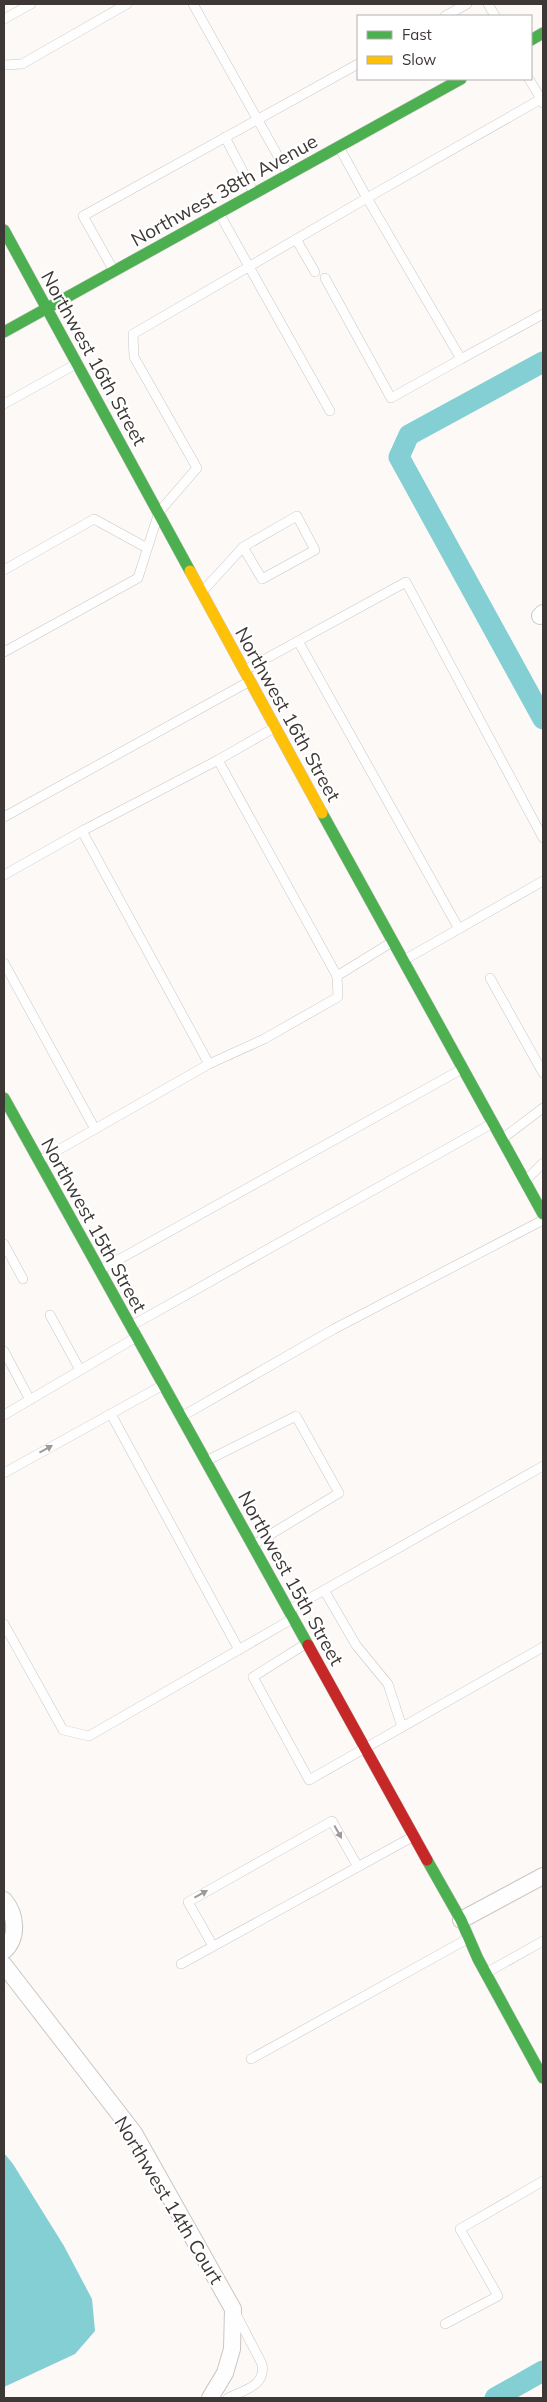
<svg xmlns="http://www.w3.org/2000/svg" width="547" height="2402" font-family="Mulish,sans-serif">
	<rect width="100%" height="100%" fill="#fcf9f7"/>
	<!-- water -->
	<polygon fill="#83cfd3" points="4,2153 13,2164 64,2246 92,2299 95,2331 75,2354 4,2387"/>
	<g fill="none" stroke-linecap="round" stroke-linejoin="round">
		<!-- canal -->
		<g stroke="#83cfd3" stroke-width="21">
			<polyline points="543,362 409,435 399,457 543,719"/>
			<polyline points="495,2398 543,2371"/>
		</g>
		<!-- lane casing -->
		<g stroke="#cac6c4" stroke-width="10">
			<g id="lane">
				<polyline points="193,4 288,174"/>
				<polyline points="488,4 495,16"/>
				<polyline points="445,16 467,4"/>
				<polyline points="4,19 31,4"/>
				<polyline points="4,65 22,64 127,4"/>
				<polyline points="529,79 541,99 543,98"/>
				<polyline points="543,103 541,99 367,198 461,359 543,314"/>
				<polyline points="225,137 254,193"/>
				<polyline points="219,213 330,411"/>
				<polyline points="296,239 315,272"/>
				<polyline points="114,271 83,216 358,64"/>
				<polyline points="325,278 391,398 461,359"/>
				<polyline points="4,404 76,364"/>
				<polyline points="4,570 94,519 147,548"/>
				<polyline points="202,592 243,547 297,516 315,550 262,579 243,547"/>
				<polyline points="298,641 459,929"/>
				<polyline points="4,652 138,578 159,512 197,468 134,357 133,334 367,198 339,147"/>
				<polyline points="245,670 406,582 543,838"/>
				<polyline points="274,728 218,760 337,976 392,942"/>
				<polyline points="4,817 250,681"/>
				<polyline points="82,831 218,760"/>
				<polyline points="4,875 82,831 209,1064 39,1161"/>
				<polyline points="404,960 543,881"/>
				<polyline points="4,963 95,1129"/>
				<polyline points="490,978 543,1073"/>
				<polyline points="209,1064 264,1039 338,997 337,976"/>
				<polyline points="502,1139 543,1108"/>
				<polyline points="525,1181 543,1163"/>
				<polyline points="4,1244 23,1279"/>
				<polyline points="100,1270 462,1069"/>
				<polyline points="50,1315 80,1370"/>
				<polyline points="131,1326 493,1123"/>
				<polyline points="4,1351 30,1400"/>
				<polyline points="111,1414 239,1650"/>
				<polyline points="4,1415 135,1338"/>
				<polyline points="181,1417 334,1329 543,1220"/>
				<polyline points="206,1461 296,1416 339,1493 253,1545"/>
				<polyline points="4,1473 163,1385"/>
				<polyline points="324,1590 356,1645 388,1684 402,1727"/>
				<polyline points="289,1610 543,1466"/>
				<polyline points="4,1624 63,1730 89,1736 292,1619"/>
				<polyline points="307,1643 253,1677 309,1780 543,1647"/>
				<polyline points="213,1946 188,1902 332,1821 358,1867"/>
				<polyline points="181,1964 414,1836"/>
				<polyline points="486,1973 543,1941"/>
				<polyline points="251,2059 469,1938"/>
				<polyline points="445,2324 498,2296 460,2229 543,2181"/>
				<path d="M228,2398C244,2390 266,2386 262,2364L236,2314"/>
			</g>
		</g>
		<!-- street casing -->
		<g stroke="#cac6c4" stroke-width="18">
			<g id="street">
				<polyline points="540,616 543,613"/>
				<path d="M4,1900C16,1914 19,1937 4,1951"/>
				<polyline points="461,1920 543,1876"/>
				<polyline points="4,1965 134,2133 233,2309 232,2349 225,2373 210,2398"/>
			</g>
		</g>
		<!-- fast casing -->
		<g stroke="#cac6c4" stroke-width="12">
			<g id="fast">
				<polyline points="531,40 543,33"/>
				<polyline points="4,230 190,571"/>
				<polyline points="4,332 461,79"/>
				<polyline points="322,813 543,1214"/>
				<polyline points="4,1098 308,1645"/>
				<polyline points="427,1860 461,1920 478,1959 543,2078"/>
			</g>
		</g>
		<!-- slow casing -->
		<g stroke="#cac6c4" stroke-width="12">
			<polyline id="slow" points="190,571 322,813"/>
		</g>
		<!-- jam casing -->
		<g stroke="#cac6c4" stroke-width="12">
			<polyline id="jam" points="308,1645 427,1860"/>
		</g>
		<!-- lane -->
		<use href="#lane" stroke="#fffefe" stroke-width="9"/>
		<!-- street -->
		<use href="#street" stroke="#fffefe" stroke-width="16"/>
		<!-- fast -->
		<use href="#fast" stroke="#4caf50" stroke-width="11"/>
		<!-- slow -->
		<use href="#slow" stroke="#ffc107" stroke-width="11"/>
		<!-- jam -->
		<use href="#jam" stroke="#c62828" stroke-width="11"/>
	</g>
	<!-- one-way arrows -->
	<defs><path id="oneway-solid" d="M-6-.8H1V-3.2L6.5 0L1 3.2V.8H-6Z" transform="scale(1.25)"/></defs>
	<g fill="#9e9a9a">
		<use href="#oneway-solid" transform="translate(46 1449) rotate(-29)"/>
		<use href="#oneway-solid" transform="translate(338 1832) rotate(61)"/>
		<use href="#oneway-solid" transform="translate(201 1894) rotate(-29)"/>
	</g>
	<g text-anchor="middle" stroke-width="4.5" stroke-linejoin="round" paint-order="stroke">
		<!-- street labels -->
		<g font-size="19" fill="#3d3735" stroke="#fff">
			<text transform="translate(224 190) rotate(-29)" y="7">Northwest 38th Avenue</text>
			<text transform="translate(94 358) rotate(61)" y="7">Northwest 16th Street</text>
			<text transform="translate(288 714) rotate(61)" y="7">Northwest 16th Street</text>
			<text transform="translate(94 1225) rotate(61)" y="7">Northwest 15th Street</text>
			<text transform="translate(291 1578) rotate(61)" y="7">Northwest 15th Street</text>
			<text transform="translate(169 2200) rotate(59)" y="7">Northwest 14th Court</text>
		</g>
	</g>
	<!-- border -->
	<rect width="547" height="2402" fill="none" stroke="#3d3735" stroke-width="10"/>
	<!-- legend -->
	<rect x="357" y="15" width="175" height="65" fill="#ffffff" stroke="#b1afae"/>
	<rect x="367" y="31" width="25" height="8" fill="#4caf50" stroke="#b1afae"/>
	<text x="402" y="40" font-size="15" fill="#3d3735">Fast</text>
	<rect x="367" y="56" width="25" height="8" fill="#ffc107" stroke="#b1afae"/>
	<text x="402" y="65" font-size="15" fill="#3d3735">Slow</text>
</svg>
